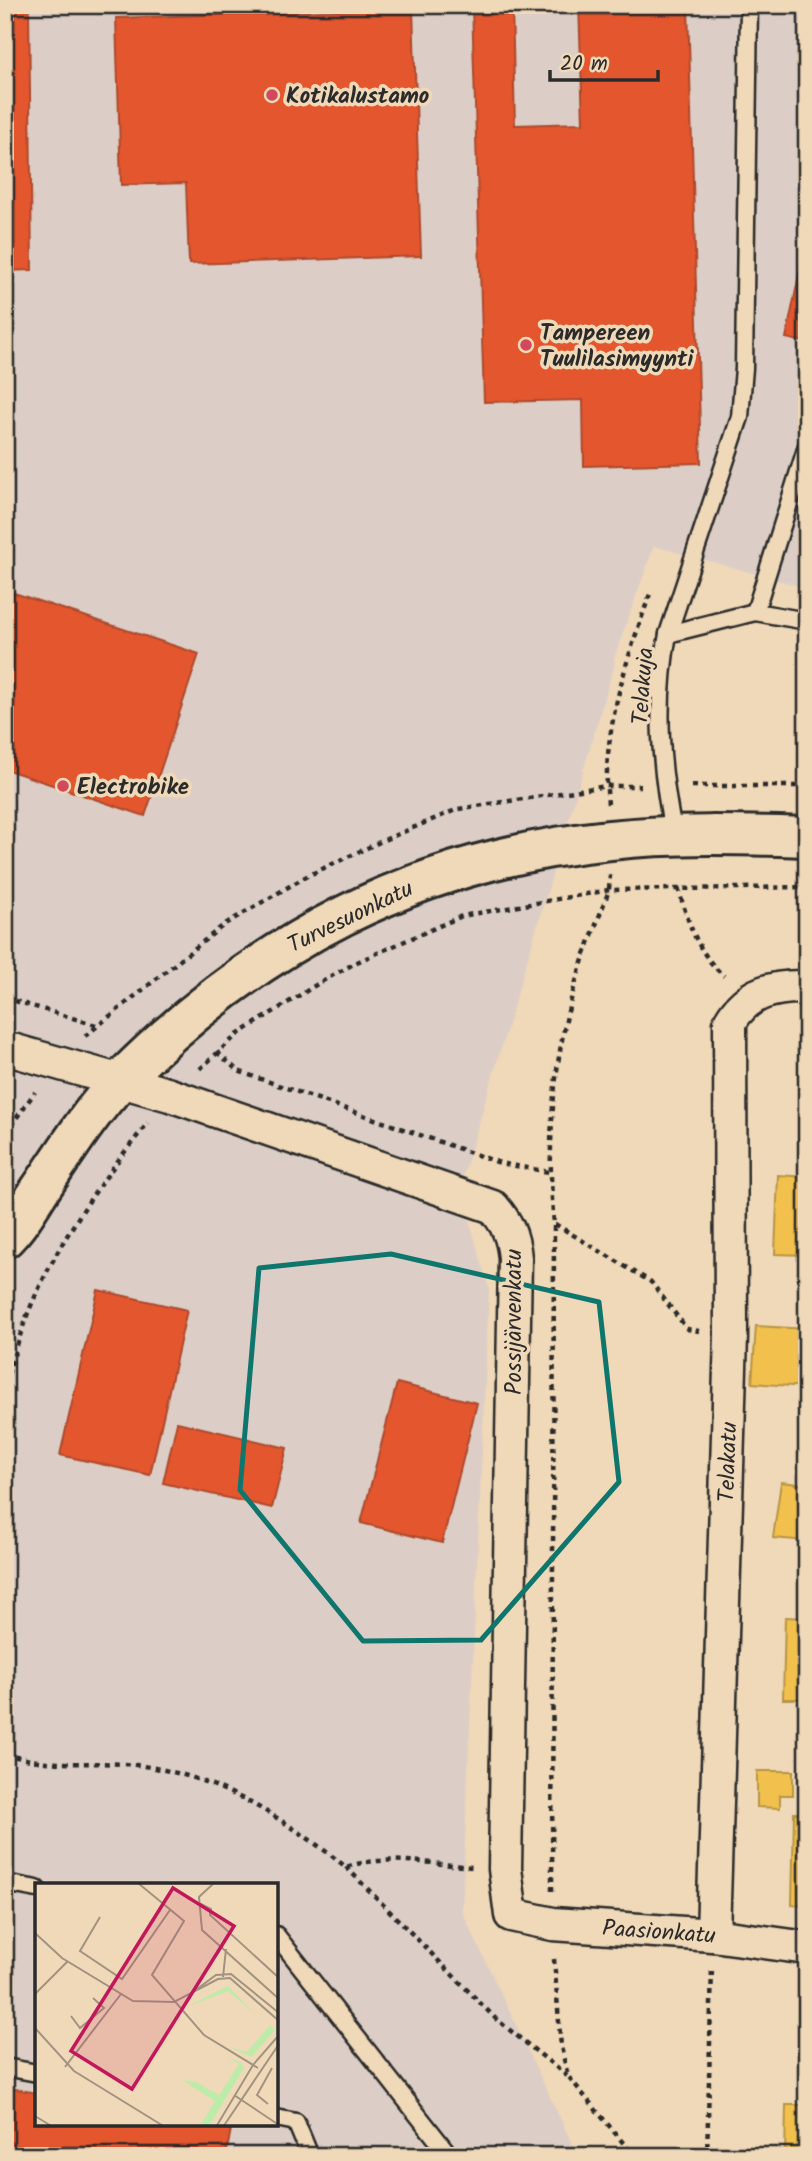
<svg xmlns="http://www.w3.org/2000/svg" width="812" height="2161" font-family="Kalam,sans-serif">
	<rect width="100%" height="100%" fill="#f0d9b8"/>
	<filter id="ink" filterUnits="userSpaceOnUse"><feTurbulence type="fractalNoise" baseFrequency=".0143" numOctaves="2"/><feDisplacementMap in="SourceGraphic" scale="14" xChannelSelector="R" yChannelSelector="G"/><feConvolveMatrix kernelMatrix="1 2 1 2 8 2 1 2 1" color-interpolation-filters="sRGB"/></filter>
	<g filter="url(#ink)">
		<!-- built -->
		<path fill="#dccec6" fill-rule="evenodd" d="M5,5H807V588L654,546L614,658L615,663L460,1187L489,1289L462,1911L578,2156H5ZM37,1884H276V2124H37Z"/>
		<!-- homes -->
		<g fill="#f2c14e" stroke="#b69444" stroke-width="2">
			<polygon points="778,1175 807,1177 807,1255 775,1254"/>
			<polygon points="756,1326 807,1329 805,1387 752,1383"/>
			<polygon points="781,1482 807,1485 807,1541 773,1538"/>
			<polygon points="785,1617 807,1618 807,1699 783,1699"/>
			<polygon points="757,1771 793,1771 793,1795 780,1795 780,1808 757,1807"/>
			<polygon points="794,1813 807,1813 807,1906 792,1905"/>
			<polygon points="805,2063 807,2156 785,2156 786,2105 805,2105"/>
		</g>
		<!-- shops -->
		<g fill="#e4572e" stroke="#ac4a2d" stroke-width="2">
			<polygon points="5,5 29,5 32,270 5,271"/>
			<polygon points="472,5 512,5 515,125 583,123 579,5 688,5 701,463 584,466 583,400 484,402"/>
			<polygon points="413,8 421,256 189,264 186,183 121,185 116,18"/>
			<polygon points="807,236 807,343 786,338"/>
			<polygon points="5,590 199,654 145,816 5,769"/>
			<polygon points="98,1290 187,1310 150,1475 60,1455"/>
			<polygon points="397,1383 477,1403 442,1543 361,1523"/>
			<polygon points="177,1422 287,1448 272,1508 163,1483"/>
			<polygon points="5,2087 37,2093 37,2124 204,2124 231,2129 226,2156 5,2156"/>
		</g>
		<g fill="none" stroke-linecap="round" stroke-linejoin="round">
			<!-- lane casing -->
			<g stroke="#2b2b2b" stroke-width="21">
				<g id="lane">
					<polyline points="807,446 755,612 807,621"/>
					<polyline points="668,634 755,612"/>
					<path d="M674,836C660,768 655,702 668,634L740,417L744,368L749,5"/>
					<polyline points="5,1883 37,1889"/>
					<polyline points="276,1935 450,2156"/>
					<polyline points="5,2067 37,2073"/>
					<polyline points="276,2118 296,2122 310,2156"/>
				</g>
			</g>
			<!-- street casing -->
			<g stroke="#2b2b2b" stroke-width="37">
				<g id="street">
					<path d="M5,1048L170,1095L493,1207C507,1223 513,1236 515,1258L505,1869L511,1915L553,1924L713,1935L807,1948"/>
					<path d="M713,1935L731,1335L730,1022C747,992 774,986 807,987"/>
				</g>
			</g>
			<!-- secondary casing -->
			<g stroke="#2b2b2b" stroke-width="44">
				<path id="secondary" d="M5,1238C19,1224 29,1207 39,1191C65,1153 89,1113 121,1080C258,942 416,859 610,840C674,833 742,835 807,837"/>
			</g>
			<!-- path -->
			<g stroke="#2b2b2b" stroke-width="4.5" stroke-dasharray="5 5" stroke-linecap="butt">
				<polyline points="692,786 807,786"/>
				<path d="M608,804C601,735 627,658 650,594"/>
				<path d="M678,888C688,921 697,953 724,976"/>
				<polyline points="5,998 96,1025"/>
				<polyline points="85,1036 225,924 307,876 384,840 458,809 606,786 641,786"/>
				<polyline points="217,1052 238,1071 500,1163 549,1172"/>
				<polyline points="200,1069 237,1035 319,983 357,962 462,916 609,890 807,887"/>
				<polyline points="5,1134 35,1092"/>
				<polyline points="555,1224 651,1282 687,1329 699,1331"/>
				<path d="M5,1384C13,1360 19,1336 28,1313C57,1243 100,1181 148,1123"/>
				<path d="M5,1753C49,1770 97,1759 143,1766C219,1777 287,1820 346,1867C384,1854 433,1864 473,1867"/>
				<polyline points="346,1867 496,2019 567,2076"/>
				<path d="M552,1891L554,1223C546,1146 553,1061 575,985C584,953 598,921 609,890L610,875"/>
				<polyline points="554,1959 561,2047 568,2076 634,2156"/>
				<polyline points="707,2156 712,1967"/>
			</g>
			<!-- lane -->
			<use href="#lane" stroke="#f0d9b8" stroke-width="16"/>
			<!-- street -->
			<use href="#street" stroke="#f0d9b8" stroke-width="32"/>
			<!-- secondary -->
			<use href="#secondary" stroke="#f0d9b8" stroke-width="38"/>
		</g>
	</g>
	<!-- marked area -->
	<path fill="none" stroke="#0f766e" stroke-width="5" stroke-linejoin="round" d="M391,1254L599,1302L619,1482L481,1640L363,1641L240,1490L259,1268Z"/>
	<!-- markers -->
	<g fill="#d1495b" stroke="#f0d9b8" stroke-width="2.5">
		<circle cx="272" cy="95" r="7"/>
		<circle cx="526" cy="345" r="7"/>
		<circle cx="63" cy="786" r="7"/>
	</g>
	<g text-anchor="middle" stroke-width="7" stroke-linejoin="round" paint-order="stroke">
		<!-- poi labels -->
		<g font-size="23" font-weight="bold" fill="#2b2b2b" stroke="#f0d9b8" text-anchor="start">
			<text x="286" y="103">Kotikalustamo</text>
			<text x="540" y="340">Tampereen<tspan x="540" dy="26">Tuulilasimyynti</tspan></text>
			<text x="77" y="794">Electrobike</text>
		</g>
		<!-- street labels -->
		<g font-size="23" fill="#2b2b2b" stroke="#f0d9b8">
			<text transform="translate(642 686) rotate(-86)" y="8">Telakuja</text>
			<text transform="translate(350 916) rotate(-26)" y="8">Turvesuonkatu</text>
			<text transform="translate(513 1322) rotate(-90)" y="8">Possijärvenkatu</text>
			<text transform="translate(727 1462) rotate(-88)" y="8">Telakatu</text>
			<text transform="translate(659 1931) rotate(4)" y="8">Paasionkatu</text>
		</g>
	</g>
	<!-- overview -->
	<g transform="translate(35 1883)">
		<rect width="243" height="243" fill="#f0d9b8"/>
		<path d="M193,103L220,131L193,108L149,125ZM235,142L240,147L216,174L194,164L212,169ZM191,172L206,180L209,185L174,243H165L180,218L147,197L161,199L184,212L204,181Z" fill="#bdeba9"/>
		<path fill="none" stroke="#a19380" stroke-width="2" d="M103,0L149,38L117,92L169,152L223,185M179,0L164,14L167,47L244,116M164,20L176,26L175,32L244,95M65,34L45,68L87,96L135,27M0,50L27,75L98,118L139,119L183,96L195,95L244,138M188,94L191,66M158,109L181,92L196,91L244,130M0,111L33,78M36,133L45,145L69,125L58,115M0,145L39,188L130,244M30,184L86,111M199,212L244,242M233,221L222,212L237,185M0,233L18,244M181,244L218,182L244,152M188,244L244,161"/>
		<path fill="#c2185b" fill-opacity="0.15" stroke="#c2185b" stroke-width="3.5" d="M138,5L199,43L97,206L36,168Z"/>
		<rect width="243" height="243" fill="none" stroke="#2b2b2b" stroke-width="3.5"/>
	</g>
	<!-- margin -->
	<rect width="812" height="2161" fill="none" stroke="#f0d9b8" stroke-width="28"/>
	<rect x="14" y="14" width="784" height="2133" fill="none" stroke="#2b2b2b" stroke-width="2.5" filter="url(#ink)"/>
	<!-- scale -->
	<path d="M550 70v10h108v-10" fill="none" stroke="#2b2b2b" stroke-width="3.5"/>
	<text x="560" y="70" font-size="21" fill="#2b2b2b" stroke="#f0d9b8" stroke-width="5" paint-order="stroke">20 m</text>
</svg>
